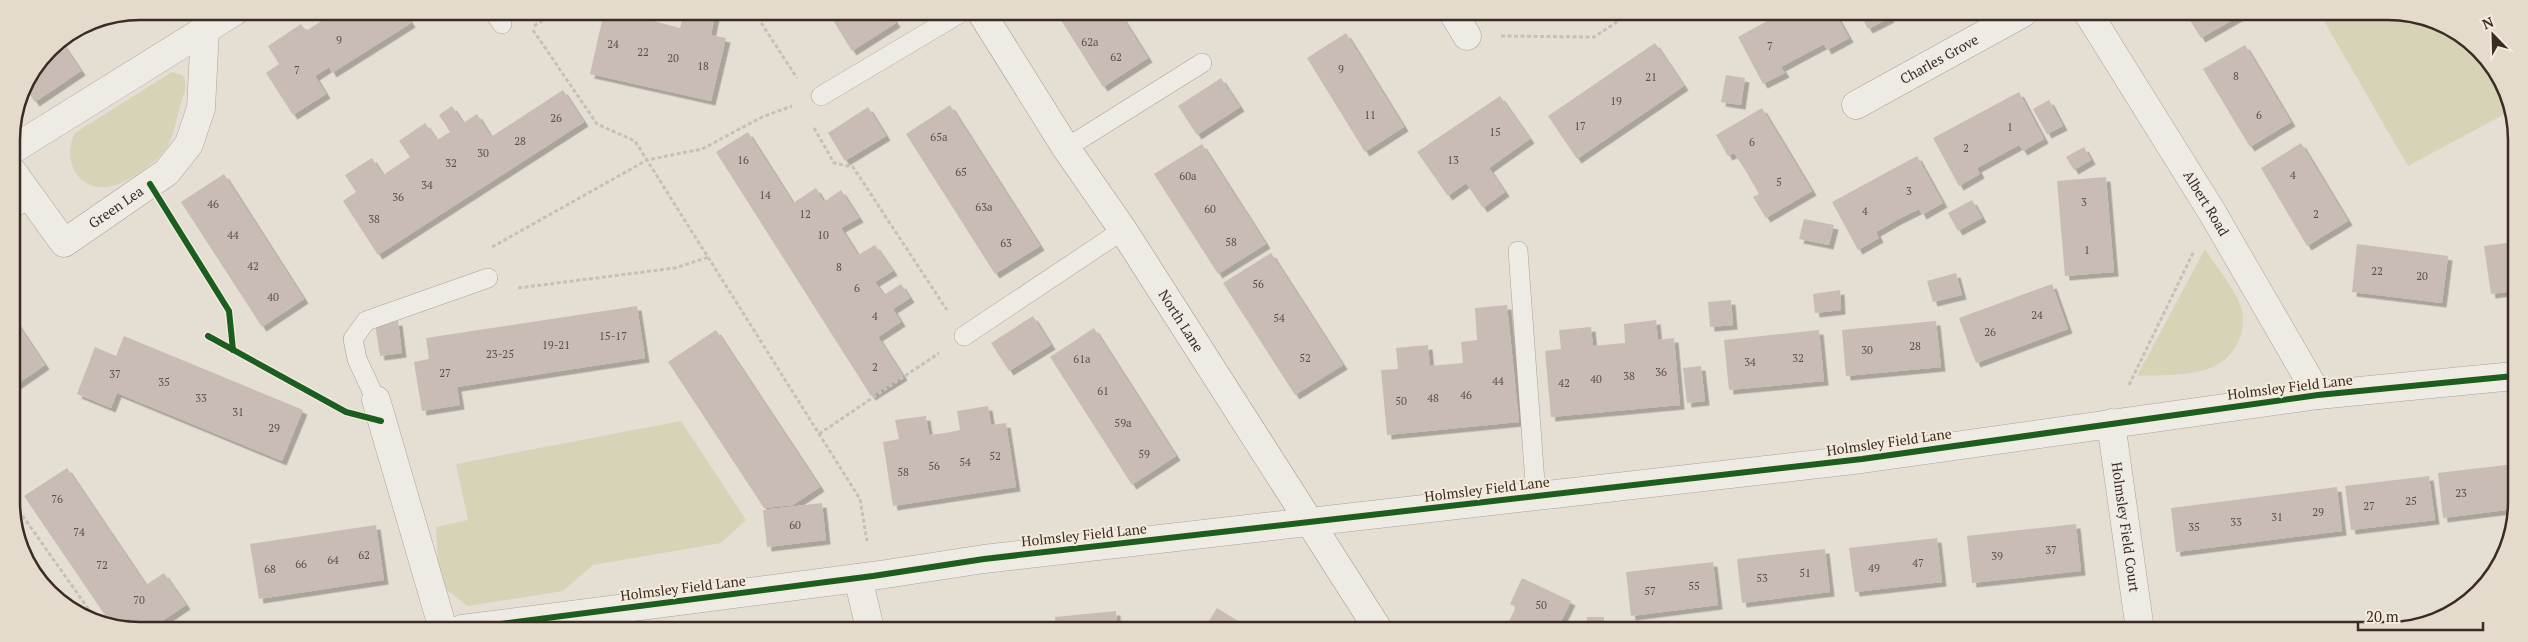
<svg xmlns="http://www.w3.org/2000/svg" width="2528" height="642" font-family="'PT Serif',serif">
	<defs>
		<filter id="shadow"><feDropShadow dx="4.5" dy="4.5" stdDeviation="0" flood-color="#0004"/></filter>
	</defs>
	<rect width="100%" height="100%" fill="#e5ded3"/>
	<!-- green -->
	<g fill="#d6d3b7">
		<polygon points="2320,14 2413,14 2479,49 2512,110 2408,166"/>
		<path d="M172,72L182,75C190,83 182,97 180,107C176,120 174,135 167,147C157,163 123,187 104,187C74,188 63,156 75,133Z"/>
		<path d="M2205,249C2214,264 2237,292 2241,307C2245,320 2243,333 2237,344C2219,380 2170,374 2137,376Z"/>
		<polygon points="681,421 746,520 721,543 593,565 563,591 468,606 439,584 436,527 468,520 456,464"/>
	</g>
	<!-- building -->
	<g fill="#c8bcb4" filter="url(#shadow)">
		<polygon points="337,11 404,12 411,23 332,73 329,67 315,76 326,94 293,115 266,73 279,64 268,46 301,24 306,31"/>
		<polygon points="604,12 619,14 620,12 652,12 650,20 680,28 684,12 699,12 715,15 711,35 726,38 711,101 590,74"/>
		<polygon points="828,12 889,12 896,23 852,51"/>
		<polygon points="1056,12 1119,12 1148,58 1103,87"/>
		<polygon points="1782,13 1835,13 1849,38 1827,50 1824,44 1781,67 1785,73 1763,84 1738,37"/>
		<polygon points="1860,13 1887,13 1890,18 1868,29"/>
		<polygon points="2186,14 2243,14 2201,38"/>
		<polygon points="1346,33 1404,127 1365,152 1307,58"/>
		<polygon points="61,41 81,71 35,102 24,86 49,49"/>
		<polygon points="1655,43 1684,86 1577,159 1548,116"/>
		<polygon points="2245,45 2291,122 2250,147 2203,69"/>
		<polygon points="1726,75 1745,78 1741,105 1721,102"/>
		<polygon points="1221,78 1240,107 1197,135 1178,106"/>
		<polygon points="563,90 584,122 378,255 343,201 356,192 345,175 372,158 383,175 410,157 399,141 425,123 437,140 450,132 439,115 452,106 463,123 477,114 491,137"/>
		<polygon points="2019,92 2044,139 2023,151 2019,145 1977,168 1980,174 1959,186 1933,138"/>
		<polygon points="1500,96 1530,139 1489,168 1505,192 1483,208 1466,183 1448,196 1417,152"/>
		<polygon points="2049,100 2063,126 2047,134 2033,109"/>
		<polygon points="950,105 1040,246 995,274 906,134"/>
		<polygon points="868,107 886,136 845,161 828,133"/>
		<polygon points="1762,108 1812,191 1766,218 1753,197 1759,194 1747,173 1734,153 1728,156 1716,135"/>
		<polygon points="748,132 793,203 816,188 824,202 841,190 859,218 841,228 850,242 858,255 875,245 893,271 875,282 884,295 901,284 910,298 893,309 901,322 878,337 903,376 871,396 716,152"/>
		<polygon points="2301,143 2348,221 2307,246 2261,168"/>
		<polygon points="1202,144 1266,244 1218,274 1154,174"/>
		<polygon points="2084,147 2091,160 2074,170 2066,157"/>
		<polygon points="1917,156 1943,203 1922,215 1919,209 1897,220 1876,232 1879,238 1858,250 1832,202"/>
		<polygon points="224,174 304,299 262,327 181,202"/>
		<polygon points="2106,177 2114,272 2065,276 2057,181"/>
		<polygon points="1972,200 1982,218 1958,231 1948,213"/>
		<polygon points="1804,219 1834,225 1829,245 1799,239"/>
		<polygon points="2514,242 2514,291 2491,294 2484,246"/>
		<polygon points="2357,244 2448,256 2442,303 2352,292"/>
		<polygon points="1271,253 1343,365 1295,395 1223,283"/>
		<polygon points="1956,273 1962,295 1933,302 1927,281"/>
		<polygon points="2052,284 2068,329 1976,363 1959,318"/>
		<polygon points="1840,290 1841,310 1815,313 1813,294"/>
		<polygon points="1731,300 1733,325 1710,327 1708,302"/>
		<polygon points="1507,305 1519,422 1387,435 1381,370 1398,369 1396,348 1428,345 1430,366 1463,363 1461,342 1477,340 1475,308"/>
		<polygon points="637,306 645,358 457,387 460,405 422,411 414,362 429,359 426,338"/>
		<polygon points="1033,316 1051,345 1009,371 991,343"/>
		<polygon points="13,317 45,365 13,387"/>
		<polygon points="1656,320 1658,340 1674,338 1680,405 1551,417 1545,351 1561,349 1559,330 1591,327 1593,346 1625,343 1624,324"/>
		<polygon points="398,321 402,353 380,356 375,324"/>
		<polygon points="1936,321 1941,367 1846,376 1842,330"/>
		<polygon points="1094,328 1176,456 1132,485 1050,357"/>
		<polygon points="716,330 820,487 793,505 764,508 668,362"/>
		<polygon points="1819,330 1824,381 1729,390 1724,340"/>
		<polygon points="124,336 303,410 282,461 117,393 111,408 77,394 95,347 116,356"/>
		<polygon points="1701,366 1705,401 1687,403 1683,368"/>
		<polygon points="988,406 991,425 1006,423 1016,487 893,506 883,442 899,439 895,420 926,416 929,435 945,433 960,430 957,411"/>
		<polygon points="2514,464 2514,509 2443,518 2438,473"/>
		<polygon points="67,468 146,585 164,573 186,605 152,628 136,628 129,618 113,627 24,496"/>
		<polygon points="2429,476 2435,520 2351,530 2345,486"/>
		<polygon points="2337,487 2342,531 2176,552 2171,508"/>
		<polygon points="822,503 826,540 767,547 763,510"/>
		<polygon points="2076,524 2081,571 1972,583 1967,536"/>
		<polygon points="376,525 384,580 259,599 250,544"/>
		<polygon points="1937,538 1942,582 1855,592 1849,548"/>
		<polygon points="1825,549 1830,592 1742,603 1737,559"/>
		<polygon points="1713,562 1718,605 1631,616 1626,572"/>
		<polygon points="1522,578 1571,601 1557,630 1505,630 1516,607 1510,604"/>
		<polygon points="1217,608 1243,624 1240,629 1204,629"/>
		<polygon points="1116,611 1117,629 1056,629 1055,617"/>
		<polygon points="1587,617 1604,617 1604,630 1586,630"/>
	</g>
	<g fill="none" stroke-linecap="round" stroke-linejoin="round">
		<!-- lane casing -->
		<g stroke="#aba39b" stroke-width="20">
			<g id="lane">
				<polyline points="494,12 502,24"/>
				<polyline points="821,96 962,12"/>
				<polyline points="1066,148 1202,63"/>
				<polyline points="12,209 31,198"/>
				<polyline points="1518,251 1536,496"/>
				<polyline points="964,336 1123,230"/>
				<polyline points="376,400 357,359 353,339 366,321 488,278"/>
			</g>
		</g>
		<!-- street casing -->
		<g stroke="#aba39b" stroke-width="29">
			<g id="street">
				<polyline points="1453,13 1467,36"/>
				<path id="s1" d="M2088,13L2212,212L2318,395"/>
				<path id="s2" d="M1856,105L2023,13"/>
				<polyline points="12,150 235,11"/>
				<path id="s3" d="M12,171L64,243L167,172L189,144L201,108L205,30"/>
				<polyline points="376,400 443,629"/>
				<path id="s4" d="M2111,423L2140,630"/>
				<polyline points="858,578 870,629"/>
				<polyline points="462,629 873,576 984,559 1862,459 2318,395 2514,376"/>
			</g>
		</g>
		<!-- secondary casing -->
		<g stroke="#9a938b" stroke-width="29">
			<g id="secondary">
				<path id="s5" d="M981,12L1066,148L1123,230L1378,629"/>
			</g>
		</g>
		<!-- path -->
		<g stroke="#c6c0ba" stroke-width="3" stroke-dasharray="4 2.5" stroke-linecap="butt">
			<polyline points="754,12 797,78"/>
			<polyline points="534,26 555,12"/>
			<polyline points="533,30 597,124 635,141 860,499 867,541"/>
			<polyline points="1501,36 1594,37 1626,16 1639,13"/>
			<polyline points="814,128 834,163 853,167 947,310"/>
			<polyline points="492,247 647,160 702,149 762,117 792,106"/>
			<polyline points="518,288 675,268 709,257"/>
			<polyline points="2129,385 2194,251"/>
			<polyline points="819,434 939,353"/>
			<polyline points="15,505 94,617"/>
		</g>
		<!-- lane -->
		<use href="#lane" stroke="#eeeae4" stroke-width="19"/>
		<!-- street -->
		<use href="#street" stroke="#eeeae4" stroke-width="28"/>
		<!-- secondary -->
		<use href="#secondary" stroke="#eeeae4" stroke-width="28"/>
		<!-- cycleway casing -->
		<g stroke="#f4eadb" stroke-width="9">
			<g id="cycleway">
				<polyline points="150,184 229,311 233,350"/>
				<polyline points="208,336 346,412 381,421"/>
				<polyline points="462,629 873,576 984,559 1862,459 2318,395 2514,376"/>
			</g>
		</g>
		<!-- cycleway -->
		<use href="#cycleway" stroke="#1b5e20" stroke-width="6"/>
	</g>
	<g text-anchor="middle" stroke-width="4" stroke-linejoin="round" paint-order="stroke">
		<!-- number labels -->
		<g font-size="11" fill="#5e4f47">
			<text x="339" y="44">9</text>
			<text x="1090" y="46">62a</text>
			<text x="613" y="48">24</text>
			<text x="1770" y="50">7</text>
			<text x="643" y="56">22</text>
			<text x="1116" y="61">62</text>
			<text x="673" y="62">20</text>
			<text x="703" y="70">18</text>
			<text x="1341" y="73">9</text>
			<text x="297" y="74">7</text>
			<text x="2236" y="80">8</text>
			<text x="1651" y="81">21</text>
			<text x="1616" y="105">19</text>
			<text x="1370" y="119">11</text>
			<text x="2259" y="119">6</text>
			<text x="556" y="122">26</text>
			<text x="1580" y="130">17</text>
			<text x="2010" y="131">1</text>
			<text x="1495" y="136">15</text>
			<text x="939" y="141">65a</text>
			<text x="520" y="145">28</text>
			<text x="1752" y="146">6</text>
			<text x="1966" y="152">2</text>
			<text x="483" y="157">30</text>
			<text x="743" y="164">16</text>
			<text x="1453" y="164">13</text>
			<text x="451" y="167">32</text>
			<text x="961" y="176">65</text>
			<text x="2293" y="179">4</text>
			<text x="1188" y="180">60a</text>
			<text x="1779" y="186">5</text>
			<text x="427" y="189">34</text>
			<text x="1909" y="195">3</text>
			<text x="765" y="199">14</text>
			<text x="398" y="201">36</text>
			<text x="2084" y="206">3</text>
			<text x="213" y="208">46</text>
			<text x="984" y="211">63a</text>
			<text x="1210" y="213">60</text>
			<text x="1865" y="215">4</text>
			<text x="805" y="218">12</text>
			<text x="2316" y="218">2</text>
			<text x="374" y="223">38</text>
			<text x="233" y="239">44</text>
			<text x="823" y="239">10</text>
			<text x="1231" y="246">58</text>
			<text x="1006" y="247">63</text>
			<text x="2087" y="254">1</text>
			<text x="253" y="270">42</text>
			<text x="839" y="271">8</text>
			<text x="2377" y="275">22</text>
			<text x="2422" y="280">20</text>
			<text x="1258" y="288">56</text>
			<text x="857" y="292">6</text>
			<text x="273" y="301">40</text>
			<text x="2037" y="319">24</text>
			<text x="875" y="320">4</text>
			<text x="1279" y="322">54</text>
			<text x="1990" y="336">26</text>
			<text x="613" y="340">15-17</text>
			<text x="556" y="349">19-21</text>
			<text x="1915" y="350">28</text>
			<text x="1867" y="354">30</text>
			<text x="500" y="358">23-25</text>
			<text x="1305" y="362">52</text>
			<text x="1798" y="362">32</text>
			<text x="1082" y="363">61a</text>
			<text x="1750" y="366">34</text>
			<text x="875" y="371">2</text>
			<text x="1661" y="376">36</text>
			<text x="445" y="377">27</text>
			<text x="115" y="378">37</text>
			<text x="1629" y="380">38</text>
			<text x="1596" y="383">40</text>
			<text x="1498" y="385">44</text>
			<text x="164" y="386">35</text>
			<text x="1564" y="387">42</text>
			<text x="1103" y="395">61</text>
			<text x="1466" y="399">46</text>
			<text x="201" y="402">33</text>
			<text x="1433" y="402">48</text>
			<text x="1401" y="405">50</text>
			<text x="238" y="416">31</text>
			<text x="1123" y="427">59a</text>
			<text x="274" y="432">29</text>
			<text x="1144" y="458">59</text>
			<text x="995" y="460">52</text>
			<text x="965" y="466">54</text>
			<text x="934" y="470">56</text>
			<text x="903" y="476">58</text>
			<text x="2461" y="497">23</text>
			<text x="57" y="503">76</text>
			<text x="2411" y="505">25</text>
			<text x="2369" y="510">27</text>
			<text x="2318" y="516">29</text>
			<text x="2277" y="521">31</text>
			<text x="2236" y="526">33</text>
			<text x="795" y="529">60</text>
			<text x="2194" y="531">35</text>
			<text x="79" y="536">74</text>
			<text x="2051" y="554">37</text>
			<text x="364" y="559">62</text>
			<text x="1997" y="560">39</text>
			<text x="333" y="564">64</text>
			<text x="1918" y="567">47</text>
			<text x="301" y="568">66</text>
			<text x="102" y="569">72</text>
			<text x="1874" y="572">49</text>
			<text x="270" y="573">68</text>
			<text x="1805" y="577">51</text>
			<text x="1762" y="582">53</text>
			<text x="1694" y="590">55</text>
			<text x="1650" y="595">57</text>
			<text x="139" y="604">70</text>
			<text x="1541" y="609">50</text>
		</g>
		<!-- street labels -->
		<g font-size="14" fill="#3a2b23" stroke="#f4eadb">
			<text dy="5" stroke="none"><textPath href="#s2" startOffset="95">Charles Grove</textPath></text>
			<text dy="5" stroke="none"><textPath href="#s1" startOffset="224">Albert Road</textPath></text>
			<text dy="5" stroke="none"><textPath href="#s3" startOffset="152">Green Lea</textPath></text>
			<text dy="5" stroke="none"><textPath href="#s5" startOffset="368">North Lane</textPath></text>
			<text transform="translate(2290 387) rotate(-7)" y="5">Holmsley Field Lane</text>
			<text transform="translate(1889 442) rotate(-8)" y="5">Holmsley Field Lane</text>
			<text transform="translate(1487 489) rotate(-7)" y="5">Holmsley Field Lane</text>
			<text dy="5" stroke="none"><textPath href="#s4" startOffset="105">Holmsley Field Court</textPath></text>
			<text transform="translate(1084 535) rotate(-6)" y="5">Holmsley Field Lane</text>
			<text transform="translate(683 588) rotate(-7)" y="5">Holmsley Field Lane</text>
		</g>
	</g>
	<!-- crop -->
	<path d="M0 0H2528V642H0ZM140 20H2388A120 120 0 0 1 2508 140V502A120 120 0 0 1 2388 622H140A120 120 0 0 1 20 502V140A120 120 0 0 1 140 20Z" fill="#e5dbcc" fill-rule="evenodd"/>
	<path fill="none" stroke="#3a2b23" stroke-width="2.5" d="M140 20H2388A120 120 0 0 1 2508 140V502A120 120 0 0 1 2388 622H140A120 120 0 0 1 20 502V140A120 120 0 0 1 140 20Z"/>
	<!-- north arrow -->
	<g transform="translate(2493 35) rotate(337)" stroke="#f4eadb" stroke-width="4" paint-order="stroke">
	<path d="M0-4L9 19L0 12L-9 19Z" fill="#3a2b23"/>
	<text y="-8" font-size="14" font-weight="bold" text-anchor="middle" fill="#3a2b23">N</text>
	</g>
	<!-- scale -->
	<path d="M2358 622v8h125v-8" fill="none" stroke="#3a2b23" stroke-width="2.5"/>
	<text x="2366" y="622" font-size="15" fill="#3a2b23" stroke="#f4eadb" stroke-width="4" paint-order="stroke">20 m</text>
</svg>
